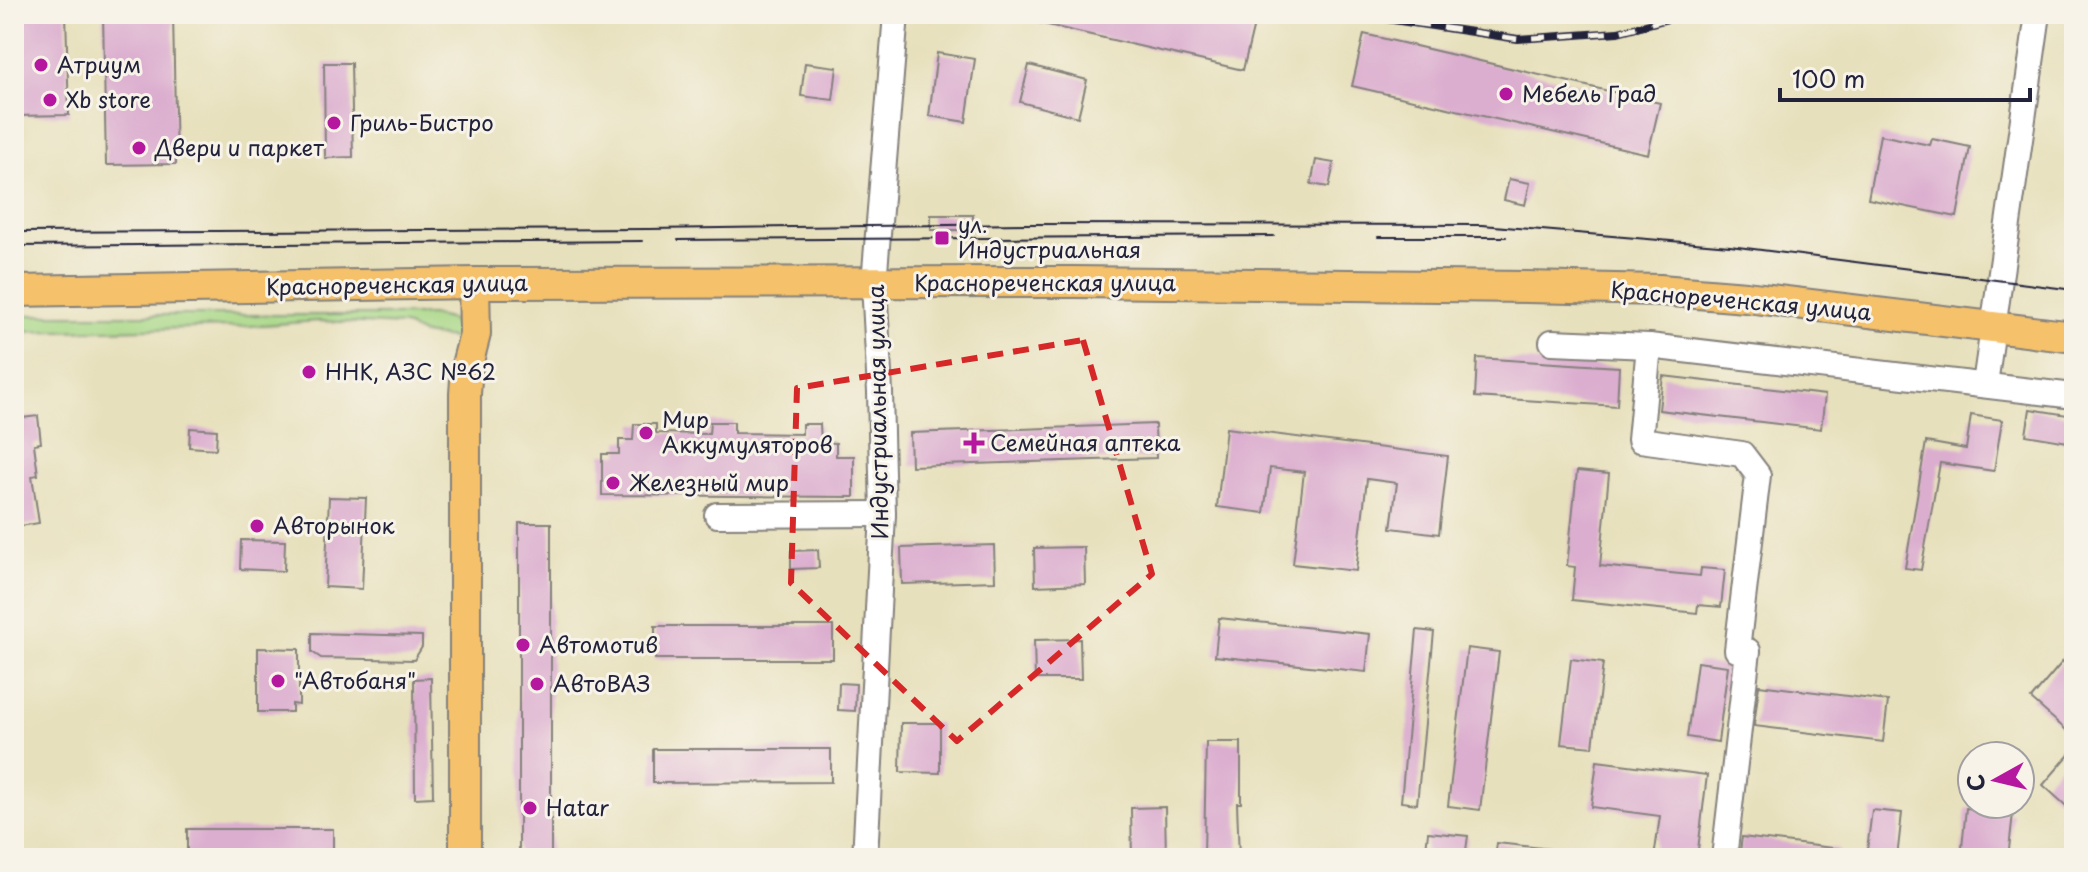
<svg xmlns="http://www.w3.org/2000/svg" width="2088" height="872" font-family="'Playpen Sans',sans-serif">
	<rect width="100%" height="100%" fill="#f7f3e8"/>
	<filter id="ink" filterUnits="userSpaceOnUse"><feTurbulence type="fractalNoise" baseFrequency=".0125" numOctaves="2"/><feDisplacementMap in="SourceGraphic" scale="16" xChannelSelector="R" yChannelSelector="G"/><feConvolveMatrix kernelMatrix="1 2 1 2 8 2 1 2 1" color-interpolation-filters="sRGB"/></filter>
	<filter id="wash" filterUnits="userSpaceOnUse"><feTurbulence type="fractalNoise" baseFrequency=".006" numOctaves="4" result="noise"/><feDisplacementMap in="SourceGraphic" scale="32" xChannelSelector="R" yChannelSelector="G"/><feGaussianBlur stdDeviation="1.8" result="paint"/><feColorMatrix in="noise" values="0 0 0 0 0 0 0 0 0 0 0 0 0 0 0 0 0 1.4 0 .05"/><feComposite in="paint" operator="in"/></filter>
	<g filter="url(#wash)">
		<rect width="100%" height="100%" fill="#e7e0bc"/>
		<!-- green -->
		<polygon fill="#a7d785" stroke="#647c60" stroke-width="2" points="14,315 432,315 453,320 459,339 422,334 404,325 318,321 236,327 14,332"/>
		<g id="blocks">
			<!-- building -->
			<g fill="#dbadcf">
				<polygon points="14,14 66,14 69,115 14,116"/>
				<polygon points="103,14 173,14 176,164 106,165"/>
				<polygon points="1027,14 1248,14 1256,16 1243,70 1026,20"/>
				<polygon points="1364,34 1660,103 1648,154 1352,86"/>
				<polygon points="937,53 975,59 966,122 929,116"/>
				<polygon points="324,63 351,63 353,157 325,158"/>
				<polygon points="805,63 837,67 833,100 801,96"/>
				<polygon points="1029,65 1087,80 1078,117 1020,102"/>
				<polygon points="1880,135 1930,145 1932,139 1970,147 1957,217 1868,199"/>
				<polygon points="1316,160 1334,163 1329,187 1311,184"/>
				<polygon points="1509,179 1530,183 1525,205 1504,200"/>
				<rect x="931" y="215" width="42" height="15"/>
				<polygon points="1477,358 1619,367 1617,406 1475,397"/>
				<polygon points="1663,376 1825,395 1821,429 1659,410"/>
				<polygon points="2030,409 2074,416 2074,443 2026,435"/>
				<polygon points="1971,415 2002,420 1994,471 1940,463 1921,570 1905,568 1926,442 1966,449"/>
				<polygon points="38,416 41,443 34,444 38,475 32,476 39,523 14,527 14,419"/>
				<polygon points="710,422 734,422 734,433 802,434 802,424 820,424 821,442 836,443 836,456 854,456 854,497 602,495 602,454 619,454 619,440 633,440 634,424 656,424 656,433 709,434"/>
				<polygon points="1155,424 1156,458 911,466 910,433"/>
				<polygon points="190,428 217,430 216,449 189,447"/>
				<polygon points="1226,428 1448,456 1439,534 1391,528 1397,483 1367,479 1356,571 1293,564 1304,472 1270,468 1264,513 1217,507"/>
				<polygon points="1577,471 1609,474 1600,566 1700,576 1701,568 1725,570 1721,607 1698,605 1697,613 1572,600 1575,567 1567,566"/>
				<polygon points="329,497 366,498 362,589 325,587"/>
				<rect x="519" y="523" width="32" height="335"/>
				<polygon points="241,540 285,541 284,571 240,569"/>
				<polygon points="994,545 995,581 902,584 901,548"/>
				<polygon points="1084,547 1085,584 1035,586 1034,548"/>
				<polygon points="818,550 819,568 791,569 791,551"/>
				<polygon points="1219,618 1370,634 1366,672 1215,656"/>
				<rect x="655" y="626" width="178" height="33"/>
				<polygon points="1417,630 1434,632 1417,804 1401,802"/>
				<polygon points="312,633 422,636 422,647 414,660 321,658 312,652"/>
				<polygon points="1080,639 1081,679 1035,679 1034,640"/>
				<polygon points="258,648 299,649 299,705 292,704 292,712 258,712"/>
				<polygon points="1467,648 1499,652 1480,810 1448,806"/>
				<polygon points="2074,648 2074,737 2031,699"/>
				<polygon points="1571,659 1603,663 1593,747 1561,744"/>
				<polygon points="1697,662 1728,666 1718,742 1687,737"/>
				<polygon points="431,678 433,797 415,798 414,679"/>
				<polygon points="839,683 856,684 855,711 838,710"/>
				<polygon points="1759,685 1888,701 1883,742 1754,726"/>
				<polygon points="901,723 940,723 940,773 900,772"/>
				<polygon points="1206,742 1241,742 1241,803 1237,803 1239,858 1204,858"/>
				<polygon points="653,749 831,749 831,782 653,783"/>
				<polygon points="2074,749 2074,813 2043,785"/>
				<polygon points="1597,761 1707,775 1697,858 1654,858 1660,816 1591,807"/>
				<polygon points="1165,807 1166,858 1132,858 1131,808"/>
				<polygon points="1966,808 2013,813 2008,858 1961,858"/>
				<polygon points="1872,810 1902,813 1897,858 1866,858"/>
				<rect x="187" y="829" width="146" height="29"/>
				<polygon points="1428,832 1468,836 1465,858 1425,858"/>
				<polygon points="1742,837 1840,849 1840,858 1739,858"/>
				<polygon points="1497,843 1550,849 1550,858 1495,858"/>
			</g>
		</g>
	</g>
	<g filter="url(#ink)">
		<use href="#blocks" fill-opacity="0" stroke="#84817c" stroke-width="2"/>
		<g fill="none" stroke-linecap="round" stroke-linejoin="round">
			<!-- minor casing -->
			<g stroke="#84817c" stroke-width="28">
				<g id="minor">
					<polyline points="1552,342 1649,346 2074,396"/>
					<polyline points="1649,346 1640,440 1742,454 1758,475 1737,650 1748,651 1724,858"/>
					<polyline points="1985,384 2038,14"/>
					<polyline points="717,515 883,514"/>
					<polyline points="865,858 883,514 880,392 874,283 896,14"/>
				</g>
			</g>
			<!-- major casing -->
			<g stroke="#84817c" stroke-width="34">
				<g id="major">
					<polyline points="14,291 474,283 1074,282 1527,287 1660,290 1746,297 2074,337"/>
					<polyline points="465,858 465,394 467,365 475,334 474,283"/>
				</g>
			</g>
			<!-- minor -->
			<use href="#minor" stroke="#fff" stroke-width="24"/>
			<!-- major -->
			<use href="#major" stroke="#f5c16b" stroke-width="30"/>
			<!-- tram -->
			<g stroke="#22223b" stroke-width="2">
				<polyline points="14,232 649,229 1026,224 1482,225 1730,246 2074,290"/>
				<polyline points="1378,237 1506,237"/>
				<polyline points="678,240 1274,236"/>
				<polyline points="14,246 642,241"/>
			</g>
			<!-- rail casing -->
			<g stroke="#22223b" stroke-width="8">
				<polyline id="rail" points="1354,14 1518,39 1618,32 1687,14"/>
			</g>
			<!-- rail -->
			<use href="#rail" stroke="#f7f3e8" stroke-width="5" stroke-dasharray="15" stroke-linecap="butt"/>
		</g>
	</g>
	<!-- marked area -->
	<path fill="none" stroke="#d62828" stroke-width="6" stroke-dasharray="16 10" stroke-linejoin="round" d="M1083,340L1152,574L957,741L791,583L797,388Z"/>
	<!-- markers -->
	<g fill="#b5179e" stroke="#f7f3e8" stroke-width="3">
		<circle cx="41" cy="65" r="8"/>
		<circle cx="1506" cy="94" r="8"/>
		<circle cx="50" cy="100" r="8"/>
		<circle cx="334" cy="123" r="8"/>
		<circle cx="139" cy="148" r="8"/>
		<rect x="934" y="230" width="16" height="16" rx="4"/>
		<circle cx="309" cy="372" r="8"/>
		<circle cx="646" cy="433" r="8"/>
		<path d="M970 431h8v8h8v8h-8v8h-8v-8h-8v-8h8z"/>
		<circle cx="613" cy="483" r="8"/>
		<circle cx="257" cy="526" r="8"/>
		<circle cx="523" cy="645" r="8"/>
		<circle cx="278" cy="681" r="8"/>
		<circle cx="537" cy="684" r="8"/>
		<circle cx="530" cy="808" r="8"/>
	</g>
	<g text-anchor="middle" stroke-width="6" stroke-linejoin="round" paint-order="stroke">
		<!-- poi labels -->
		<g font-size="22" fill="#22223b" stroke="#f7f3e8" text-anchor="start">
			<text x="57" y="73">Атриум</text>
			<text x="1522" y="102">Мебель Град</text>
			<text x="66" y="108">Xb store</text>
			<text x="350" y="131">Гриль-Бистро</text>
			<text x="155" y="156">Двери и паркет</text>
			<text x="958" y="233">ул.<tspan x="958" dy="25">Индустриальная</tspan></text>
			<text x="325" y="380">ННК, АЗС №62</text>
			<text x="662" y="428">Мир<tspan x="662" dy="25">Аккумуляторов</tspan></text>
			<text x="990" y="451">Семейная аптека</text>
			<text x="629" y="491">Железный мир</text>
			<text x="273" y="534">Авторынок</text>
			<text x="539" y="653">Автомотив</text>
			<text x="294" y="689">"Автобаня"</text>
			<text x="553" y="692">АвтоВАЗ</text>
			<text x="546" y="816">Hatar</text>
		</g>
		<!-- street labels -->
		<g font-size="22" fill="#22223b" stroke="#f7f3e8">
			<text x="1045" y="291">Краснореченская улица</text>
			<text transform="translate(397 285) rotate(-1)" y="8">Краснореченская улица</text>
			<text transform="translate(1741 301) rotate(5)" y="8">Краснореченская улица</text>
			<text transform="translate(878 412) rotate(-91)" y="8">Индустриальная улица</text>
		</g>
	</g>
	<!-- margin -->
	<rect width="2088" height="872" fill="none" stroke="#f7f3e8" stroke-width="48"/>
	<!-- north arrow -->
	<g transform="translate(1996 780) rotate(262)"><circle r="38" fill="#f7f3e8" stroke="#a29fa3" stroke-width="2"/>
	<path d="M0-6L14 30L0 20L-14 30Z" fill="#b5179e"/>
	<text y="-12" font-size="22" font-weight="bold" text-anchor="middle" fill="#22223b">С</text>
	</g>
	<!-- scale -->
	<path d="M1780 88v12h250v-12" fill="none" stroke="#22223b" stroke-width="4"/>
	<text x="1792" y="88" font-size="24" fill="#22223b" stroke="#f7f3e8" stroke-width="6" paint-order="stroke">100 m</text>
</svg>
